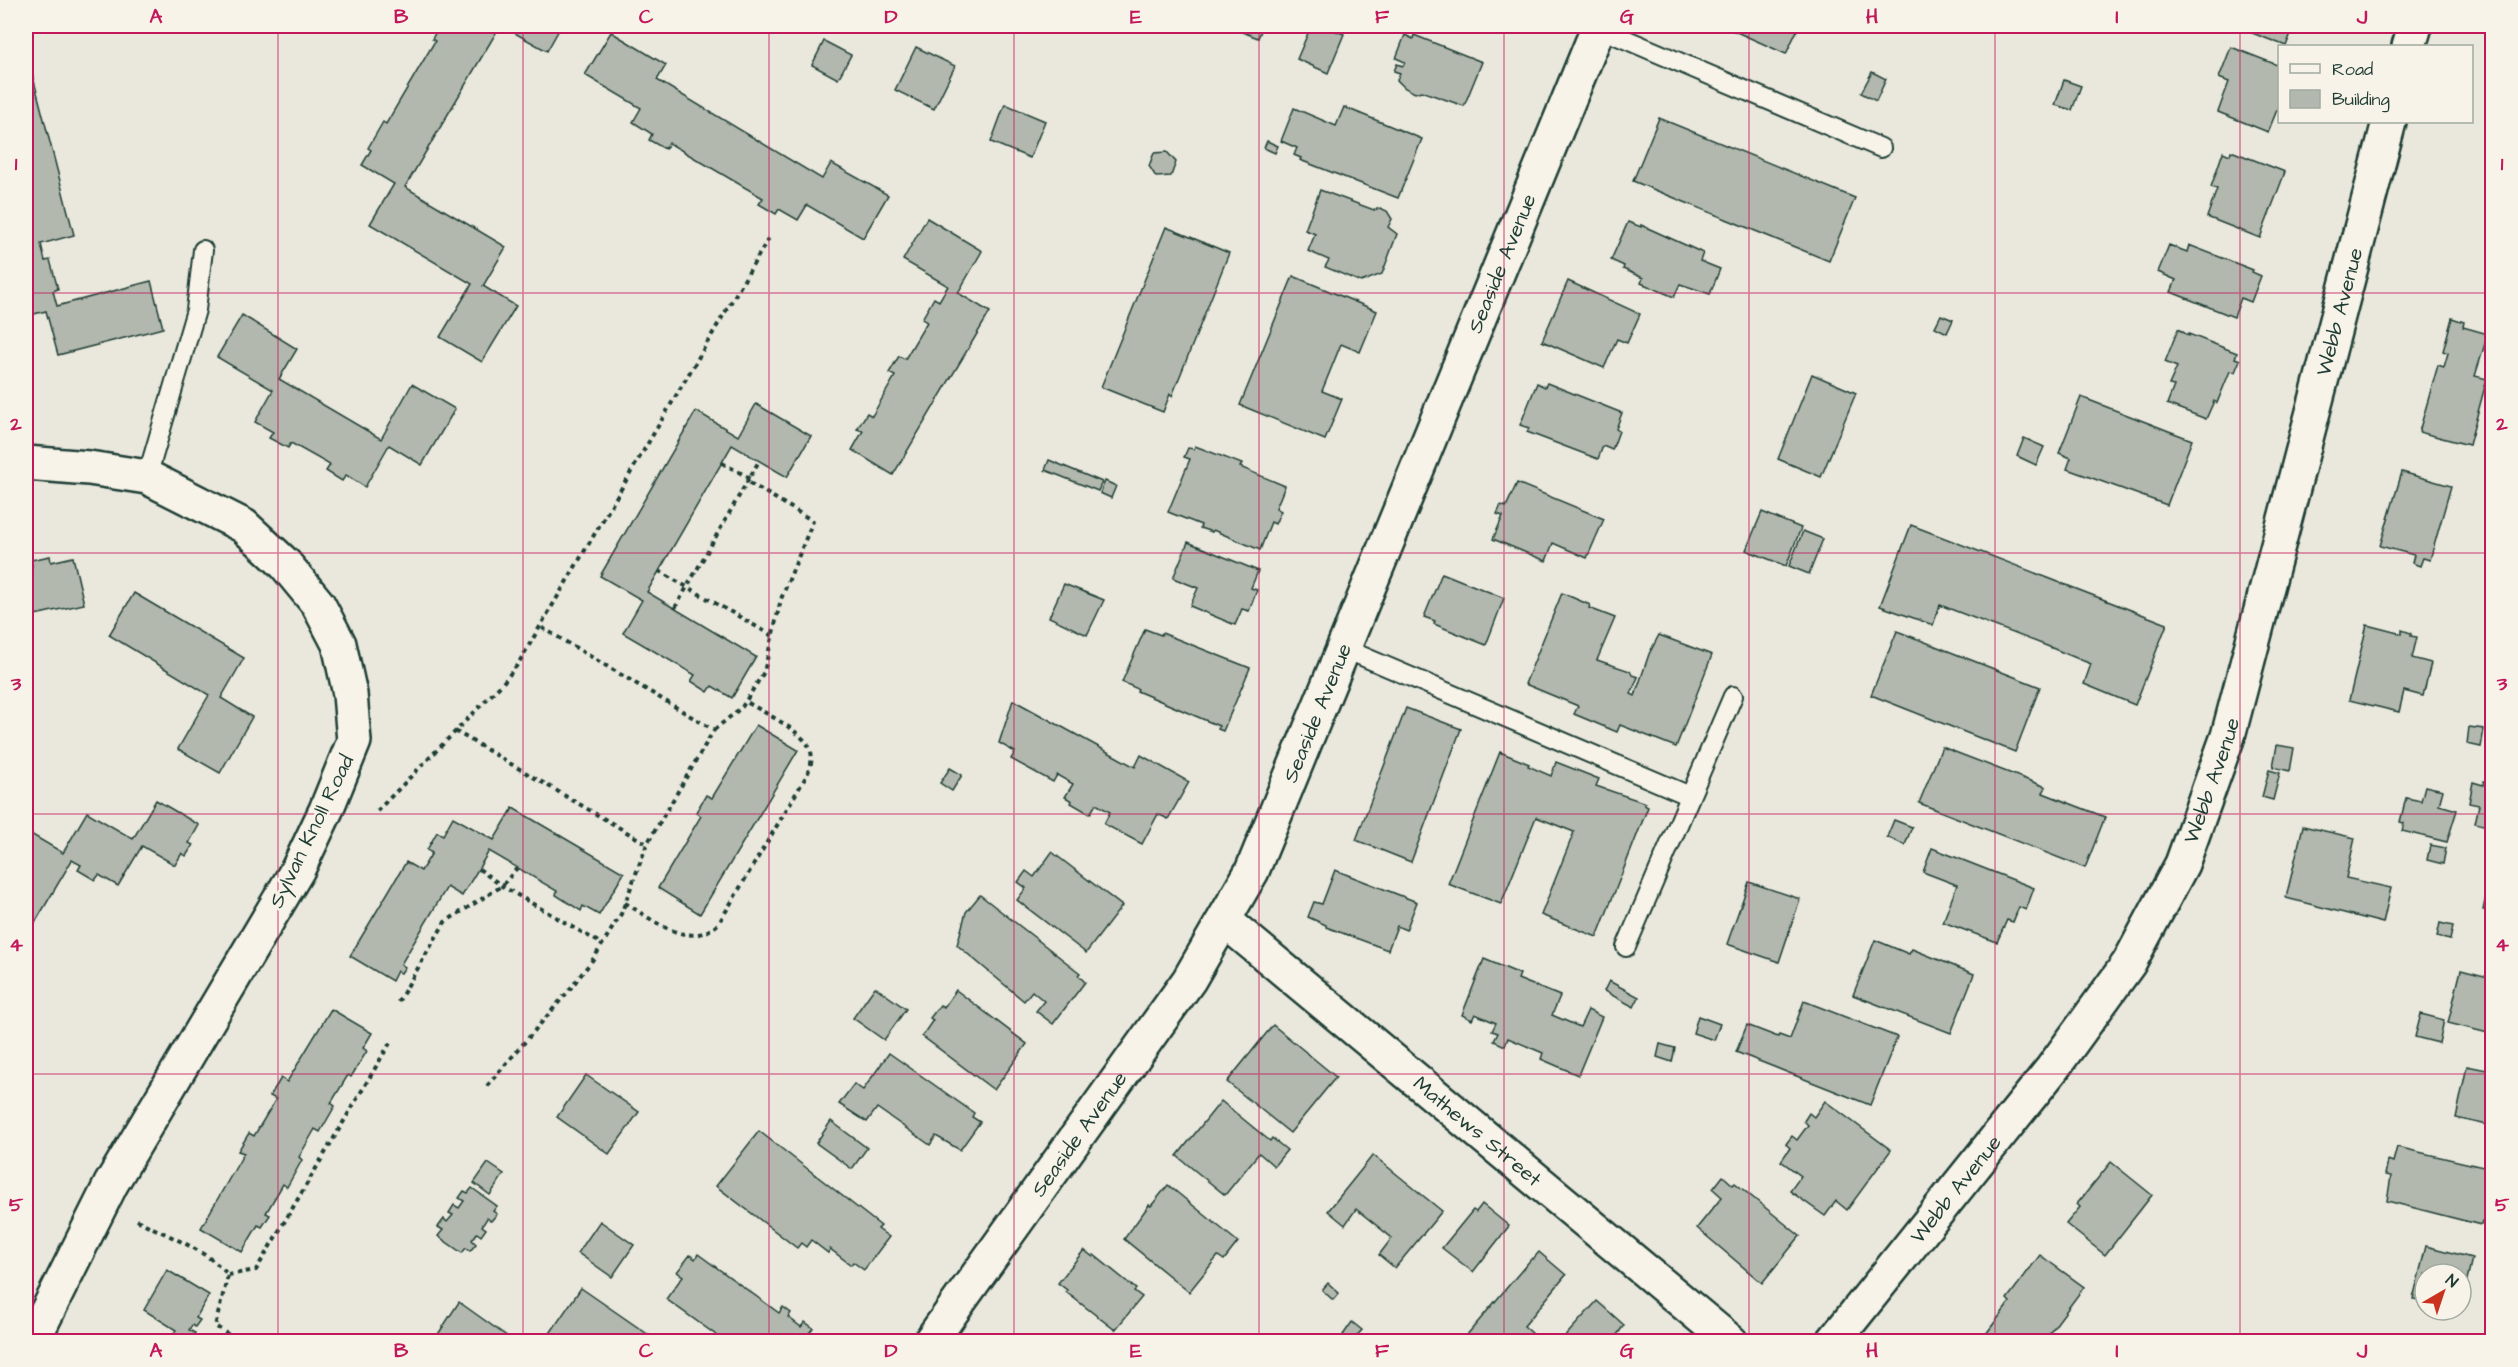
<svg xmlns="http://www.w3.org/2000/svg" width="2518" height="1367" font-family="'Architects Daughter',sans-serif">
	<rect width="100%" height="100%" fill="#eae8dd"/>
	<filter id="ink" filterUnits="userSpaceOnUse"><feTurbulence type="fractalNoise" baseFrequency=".0167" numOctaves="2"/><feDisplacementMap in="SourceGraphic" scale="12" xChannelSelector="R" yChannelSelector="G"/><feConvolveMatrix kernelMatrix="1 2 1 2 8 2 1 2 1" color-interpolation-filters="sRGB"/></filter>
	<g filter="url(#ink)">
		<!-- building -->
		<g fill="#b2b8ae" stroke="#1f3d34" stroke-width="1.5">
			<polygon points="439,26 500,26 405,187 506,247 483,286 516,306 482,362 440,337 472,284 370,224 394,184 362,165 371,150 368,148 383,122 386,124 435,41 432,39"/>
			<polygon points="502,26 561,26 547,51"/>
			<polygon points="1227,26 1263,26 1258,38"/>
			<polygon points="1311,26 1323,26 1344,34 1328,73 1297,59"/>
			<polygon points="1723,26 1799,26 1786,54"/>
			<polygon points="2234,26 2294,26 2286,46"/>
			<polygon points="611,32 666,65 657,80 822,179 831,163 888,195 863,238 807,205 798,220 779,209 776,214 759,204 763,198 669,143 665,149 649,140 652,134 633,122 641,108 585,75"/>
			<polygon points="1405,35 1413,39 1414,35 1482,62 1464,106 1421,91 1415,93 1405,88 1397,80 1400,73 1394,71 1397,64 1403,66 1405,62 1396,58"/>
			<polygon points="824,41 851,55 838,79 812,65"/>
			<polygon points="916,47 955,66 934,109 895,90"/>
			<polygon points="2231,47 2280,66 2280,111 2277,110 2268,132 2218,112 2229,82 2219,78"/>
			<polygon points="26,50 74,235 41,244 45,261 50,260 58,289 53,291 57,306 151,281 163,328 58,355 46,311 26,316"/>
			<polygon points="1872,72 1886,79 1876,101 1861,93"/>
			<polygon points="2064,80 2081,86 2072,110 2055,105"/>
			<polygon points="1005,104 1045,121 1030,158 991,142"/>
			<polygon points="1344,107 1422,139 1398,198 1300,160 1301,158 1294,155 1297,148 1281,141 1294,108 1336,126"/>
			<polygon points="1659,118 1855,198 1829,261 1633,181"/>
			<polygon points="1267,141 1278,146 1275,153 1264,148"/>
			<polygon points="2231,151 2285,172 2260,238 2207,217 2217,189 2211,187 2223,152 2230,155"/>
			<polygon points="1167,152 1176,162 1171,176 1156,177 1149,166 1154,153"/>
			<polygon points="1320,190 1374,210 1380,208 1387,211 1392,219 1388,227 1397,234 1382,274 1361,282 1325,267 1329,260 1308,251 1315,234 1305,230"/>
			<polygon points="927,218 982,251 958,293 990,312 893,475 852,450 863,431 857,429 867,413 872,416 895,376 889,373 899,356 905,359 927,322 922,319 934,298 939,301 948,286 903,260"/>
			<polygon points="1628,222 1641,227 1641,225 1703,253 1700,261 1720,269 1710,294 1680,284 1674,297 1641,283 1643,278 1623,269 1624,266 1611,260"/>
			<polygon points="1166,227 1229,253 1172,396 1170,394 1163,412 1101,387"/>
			<polygon points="2169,245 2187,252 2189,245 2253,270 2252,272 2261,276 2251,302 2241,298 2234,317 2171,292 2176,280 2158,272"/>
			<polygon points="1293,276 1377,311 1360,352 1341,344 1322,391 1342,399 1325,440 1240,405"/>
			<polygon points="1568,281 1640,314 1627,343 1617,339 1604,368 1542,341"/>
			<polygon points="242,315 297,349 279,379 381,439 412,384 455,409 422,465 389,445 365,487 346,475 342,481 326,471 330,465 291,443 288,448 269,438 273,432 255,422 273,390 217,357"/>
			<polygon points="1941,315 1953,320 1947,333 1935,327"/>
			<polygon points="2452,318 2464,322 2463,327 2488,334 2475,376 2487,379 2469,445 2419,432 2438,365 2444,367 2448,353 2443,351"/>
			<polygon points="2178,329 2189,336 2189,334 2237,353 2235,358 2240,360 2235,372 2230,371 2217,403 2214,401 2206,419 2167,404 2174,386 2169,385 2177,367 2165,362"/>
			<polygon points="1812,374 1856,393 1821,477 1778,459"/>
			<polygon points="1537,383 1545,387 1547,383 1622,413 1616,429 1619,431 1612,450 1603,446 1598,459 1527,432 1529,428 1520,425"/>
			<polygon points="2081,397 2192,440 2167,505 2067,469 2071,458 2059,453"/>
			<polygon points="756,404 811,436 787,477 732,445 647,592 756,657 732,698 712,686 708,692 691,681 695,675 623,633 642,600 600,576 696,411 738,436"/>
			<polygon points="2024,438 2044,447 2036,465 2017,456"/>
			<polygon points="1195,446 1242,464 1240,467 1285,486 1276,508 1281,511 1275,524 1271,522 1260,550 1213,530 1212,532 1200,528 1201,525 1168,512 1190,459 1184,457 1188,448 1194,449"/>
			<polygon points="1049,460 1102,482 1098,491 1045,470"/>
			<polygon points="2402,472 2451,486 2430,560 2423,558 2420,566 2412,563 2414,555 2380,546"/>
			<polygon points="1105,481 1116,486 1111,498 1100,493"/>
			<polygon points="1517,483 1604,519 1587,558 1553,543 1546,561 1493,539 1503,516 1497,514 1501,505 1506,507"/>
			<polygon points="1762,512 1801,528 1786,566 1746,550"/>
			<polygon points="1911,525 2167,624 2135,705 2084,684 2091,664 2047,646 1940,605 1933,625 1880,606"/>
			<polygon points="1803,531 1823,539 1809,574 1789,566"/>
			<polygon points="1188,542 1258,571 1251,588 1257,590 1249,611 1242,609 1235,625 1190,606 1198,588 1173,578"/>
			<polygon points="50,556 51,562 73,557 84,604 26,617 26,568 32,567 31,560"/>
			<polygon points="1442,573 1504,598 1486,645 1434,624 1435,621 1424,617"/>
			<polygon points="1064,584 1104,600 1087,635 1049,617"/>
			<polygon points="134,593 244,658 221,698 252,717 220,773 178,749 209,695 109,635"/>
			<polygon points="1562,593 1590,605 1589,608 1615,618 1597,660 1630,671 1632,675 1638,677 1631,694 1635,696 1649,654 1659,635 1712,655 1676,747 1620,725 1617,732 1574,714 1578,706 1525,684"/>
			<polygon points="2367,625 2402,634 2402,630 2411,633 2411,636 2417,637 2412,658 2431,663 2423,696 2404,691 2399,712 2349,700"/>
			<polygon points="1145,629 1161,635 1162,633 1250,668 1223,731 1218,729 1219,726 1137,691 1138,689 1122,682"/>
			<polygon points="1897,631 2040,687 2015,752 1871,695"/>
			<polygon points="1013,700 1135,767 1141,755 1189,782 1168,819 1158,814 1142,844 1104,824 1110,812 1096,804 1090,814 1071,803 1072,801 1065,797 1073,784 1057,775 1053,782 1011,759 1015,752 999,743"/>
			<polygon points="1406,708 1461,729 1411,862 1356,840"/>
			<polygon points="756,725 798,750 700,914 658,888 701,816 696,812 706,795 712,798"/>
			<polygon points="2469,727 2484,729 2481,747 2467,744"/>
			<polygon points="2277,745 2294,748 2290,771 2273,767"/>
			<polygon points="1942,747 2046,787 2043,793 2105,817 2085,868 1919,803"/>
			<polygon points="1500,752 1529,764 1528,766 1551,776 1556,762 1599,779 1596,786 1646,803 1644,805 1648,807 1597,937 1541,915 1574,832 1536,817 1501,904 1448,884"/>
			<polygon points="950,768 962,775 952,791 940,783"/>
			<polygon points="2269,770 2280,773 2273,800 2262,797"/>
			<polygon points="2484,781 2492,783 2492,827 2475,823 2479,805 2469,803 2473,782 2483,785"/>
			<polygon points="2425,786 2443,790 2439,805 2457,810 2447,842 2402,831 2404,823 2400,822 2406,798 2421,801"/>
			<polygon points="156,800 199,825 189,843 193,845 186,856 182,853 175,865 142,846 118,886 99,875 95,880 78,870 81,865 72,860 26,938 26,843 31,834 63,853 87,812 133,839"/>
			<polygon points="513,808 624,873 599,915 583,906 581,911 556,895 557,891 489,851 462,896 447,887 401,964 405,967 401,973 397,971 392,981 350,956 406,862 421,871 432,853 427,850 437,832 443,835 453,817 494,840"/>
			<polygon points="1894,820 1912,827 1905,845 1887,837"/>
			<polygon points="2303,826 2355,838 2346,878 2391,888 2383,923 2286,898"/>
			<polygon points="2430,845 2446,848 2443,864 2427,860"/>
			<polygon points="1932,848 2034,888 2026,910 2019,907 2013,922 2007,920 1997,942 1943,922 1957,885 1923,872"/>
			<polygon points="1052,852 1122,906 1086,953 1017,900 1026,888 1018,882 1026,871 1034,877"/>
			<polygon points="1335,870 1417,902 1406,930 1397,926 1388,950 1326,927 1326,925 1308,917 1314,902 1322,904"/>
			<polygon points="2491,874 2492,875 2492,912 2483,910"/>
			<polygon points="1749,882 1800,899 1779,962 1727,944"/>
			<polygon points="980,895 1080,973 1078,975 1085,982 1053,1024 1036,1011 1044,1001 1032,991 1024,1001 957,945 966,912"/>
			<polygon points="2440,923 2453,926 2450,940 2437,937"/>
			<polygon points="1875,940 1909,954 1912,949 1974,974 1951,1033 1853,995"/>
			<polygon points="1484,959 1520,974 1518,979 1560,996 1552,1015 1580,1027 1588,1010 1602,1017 1578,1075 1541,1059 1543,1053 1508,1038 1505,1046 1494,1041 1498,1033 1492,1031 1496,1023 1475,1014 1472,1020 1462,1015"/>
			<polygon points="2461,970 2492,978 2492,1034 2448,1023"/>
			<polygon points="1609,981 1639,997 1634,1007 1604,991"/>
			<polygon points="875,987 906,1009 884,1040 853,1018"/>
			<polygon points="956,990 1027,1044 994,1090 922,1036 933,1020 930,1018 940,1005 944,1007"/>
			<polygon points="1804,1001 1897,1037 1870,1105 1736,1052 1747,1025 1778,1037 1779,1035 1790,1039"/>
			<polygon points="331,1009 372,1033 363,1048 367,1051 351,1077 348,1075 331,1103 335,1106 320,1132 315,1129 299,1157 302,1160 287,1187 283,1184 266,1213 270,1215 262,1227 258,1225 242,1252 201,1228 244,1153 238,1151 249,1133 254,1136 276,1099 270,1096 281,1078 287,1082"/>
			<polygon points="2421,1014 2444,1020 2439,1043 2415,1037"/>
			<polygon points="1698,1016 1720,1024 1714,1040 1693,1033"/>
			<polygon points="1273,1025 1336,1077 1290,1133 1227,1082"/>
			<polygon points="1660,1044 1675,1048 1672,1062 1657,1057"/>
			<polygon points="889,1053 974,1113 972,1117 980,1122 960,1150 936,1136 930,1145 877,1108 867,1122 839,1104 854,1084 863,1090"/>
			<polygon points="2467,1066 2492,1071 2492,1126 2456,1118"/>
			<polygon points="586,1075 639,1112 609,1154 557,1117"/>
			<polygon points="1221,1101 1270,1141 1272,1138 1287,1150 1274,1166 1259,1153 1225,1195 1177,1156"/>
			<polygon points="1825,1101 1891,1150 1847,1210 1836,1201 1825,1216 1790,1191 1801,1176 1781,1161 1790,1148 1786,1144 1792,1136 1797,1140 1808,1125 1804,1121 1809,1113 1814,1117"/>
			<polygon points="26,1104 31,1108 26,1117"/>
			<polygon points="831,1121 867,1148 852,1169 816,1143"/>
			<polygon points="759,1131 881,1226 878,1229 889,1237 864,1270 853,1262 851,1265 830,1249 828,1253 811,1240 806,1247 801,1243 797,1248 716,1186"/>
			<polygon points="2397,1147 2492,1169 2492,1225 2482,1222 2481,1225 2387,1201 2391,1176 2385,1175 2388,1160 2393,1162"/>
			<polygon points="1373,1155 1442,1211 1395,1268 1379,1255 1392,1238 1356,1209 1345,1225 1328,1211"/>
			<polygon points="2111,1162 2152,1195 2105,1255 2066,1224 2080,1207 2077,1204"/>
			<polygon points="488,1163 504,1174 490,1195 474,1183"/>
			<polygon points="1723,1176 1733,1185 1735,1183 1800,1236 1762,1283 1697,1228 1722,1197 1713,1189"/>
			<polygon points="1168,1185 1238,1242 1224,1260 1218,1256 1189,1292 1124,1239 1149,1205 1151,1206"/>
			<polygon points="472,1188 497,1206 493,1211 497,1214 491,1221 487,1218 482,1226 486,1229 481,1236 477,1233 472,1240 476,1244 470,1251 466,1248 462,1253 438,1236 443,1230 438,1227 444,1219 447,1222 453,1215 449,1213 454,1205 459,1208 464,1201 459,1198 464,1191 468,1193"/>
			<polygon points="1482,1204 1509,1226 1473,1272 1442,1248 1473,1210 1476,1212"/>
			<polygon points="600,1221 634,1245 612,1277 578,1253"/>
			<polygon points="2426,1246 2472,1258 2461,1306 2461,1274 2425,1274 2425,1301 2413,1299"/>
			<polygon points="1084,1250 1093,1257 1094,1255 1136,1289 1134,1291 1142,1297 1115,1330 1066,1292 1067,1290 1058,1283"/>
			<polygon points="1539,1252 1566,1275 1524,1326 1532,1333 1525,1342 1515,1342 1512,1339 1510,1342 1472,1342 1466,1336 1532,1258 1533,1259"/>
			<polygon points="698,1254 779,1313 783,1307 791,1313 788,1317 801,1327 805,1322 813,1328 809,1333 813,1336 809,1342 726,1342 666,1299 683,1276 677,1272 690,1255 695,1259"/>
			<polygon points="2040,1255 2084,1287 2043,1342 1995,1342 1986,1334 2010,1302 2007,1299"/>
			<polygon points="167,1270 209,1295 196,1318 200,1320 195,1327 192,1325 189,1330 195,1333 193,1337 201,1342 169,1342 176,1330 144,1310"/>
			<polygon points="1328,1283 1339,1293 1333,1300 1322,1290"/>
			<polygon points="581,1288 659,1342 550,1342 546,1339"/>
			<polygon points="1597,1301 1624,1325 1612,1342 1560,1342"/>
			<polygon points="459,1302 515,1342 433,1342"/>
			<polygon points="1352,1322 1362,1330 1351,1342 1343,1335"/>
		</g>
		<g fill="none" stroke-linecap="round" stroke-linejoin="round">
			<!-- service casing -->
			<g stroke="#1f3d34" stroke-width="22">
				<g id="service">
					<polyline points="1599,28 1881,148"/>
					<polyline points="147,477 196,310 203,250"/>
					<polyline points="1343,648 1690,796"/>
					<polyline points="1626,947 1733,696"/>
				</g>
			</g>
			<!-- minor casing -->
			<g stroke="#1f3d34" stroke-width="38">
				<g id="minor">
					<polyline points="2409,46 2415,26"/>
					<polyline points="26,463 89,468 147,477 244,526 285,564 318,604 339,644 350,694 354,741 326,810 298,869 111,1184 32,1342"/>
					<path id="s1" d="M1224,920L1731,1342"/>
					<path id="s2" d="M1833,1342L2052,1069L2129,963L2182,864L2228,736L2389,122"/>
				</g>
			</g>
			<!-- secondary casing -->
			<g stroke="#1f3d34" stroke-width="38">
				<g id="secondary">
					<path id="s3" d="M930,1342L1189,980L1252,871L1599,26"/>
				</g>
			</g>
			<!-- path -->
			<g stroke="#1f3d34" stroke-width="4" stroke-dasharray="4.5 4.5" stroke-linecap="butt">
				<polyline points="722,463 750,478"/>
				<polyline points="659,571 773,636"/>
				<polyline points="675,608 759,461"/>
				<polyline points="714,730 742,707 764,672 781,599 813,521 748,482"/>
				<polyline points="455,731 647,844"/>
				<polyline points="377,811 502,684 518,664 770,236"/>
				<polyline points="479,869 502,886 602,944"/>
				<path d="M625,903C654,920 689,952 719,923L807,775C810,768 813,760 811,752C807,732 762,712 745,701"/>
				<polyline points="398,1002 445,922 502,886 517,868"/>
				<polyline points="487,1086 566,994 594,958 621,914 647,844 714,730 541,627"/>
				<path d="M137,1220C167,1236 206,1249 228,1275L215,1326L240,1342"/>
				<polyline points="228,1275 256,1270 390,1043"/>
			</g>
			<!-- service -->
			<use href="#service" stroke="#f7f3e8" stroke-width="18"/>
			<!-- minor -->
			<use href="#minor" stroke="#f7f3e8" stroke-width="33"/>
			<!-- secondary -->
			<use href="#secondary" stroke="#f7f3e8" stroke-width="33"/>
		</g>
	</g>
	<!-- grid -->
	<path fill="none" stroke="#c2185b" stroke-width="1.5" stroke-opacity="0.55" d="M278,26V1342M523,26V1342M769,26V1342M1014,26V1342M1259,26V1342M1504,26V1342M1749,26V1342M1995,26V1342M2240,26V1342M26,293H2492M26,553H2492M26,814H2492M26,1074H2492"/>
	<g text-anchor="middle" stroke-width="5" stroke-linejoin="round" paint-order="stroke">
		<!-- street labels -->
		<g font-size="21" fill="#1f3d34" stroke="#f7f3e8">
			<text dy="7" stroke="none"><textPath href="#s3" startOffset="1228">Seaside Avenue</textPath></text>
			<text dy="7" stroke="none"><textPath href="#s2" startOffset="1168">Webb Avenue</textPath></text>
			<text dy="7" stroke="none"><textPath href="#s3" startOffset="742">Seaside Avenue</textPath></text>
			<text dy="7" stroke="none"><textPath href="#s2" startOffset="682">Webb Avenue</textPath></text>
			<text transform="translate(311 831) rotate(-64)" y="7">Sylvan Knoll Road</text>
			<text dy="7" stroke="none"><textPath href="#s1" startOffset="330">Mathews Street</textPath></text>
			<text dy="7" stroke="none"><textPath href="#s3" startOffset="256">Seaside Avenue</textPath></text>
			<text dy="7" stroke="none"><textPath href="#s2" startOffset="196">Webb Avenue</textPath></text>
		</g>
	</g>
	<!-- margin -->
	<rect width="2518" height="1367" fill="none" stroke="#f7f3e8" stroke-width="66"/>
	<!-- legend -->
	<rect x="2278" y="45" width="195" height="78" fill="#f7f3e8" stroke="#a1aaa0" stroke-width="1.5"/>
	<rect x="2290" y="64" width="30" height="9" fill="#f7f3e8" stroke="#a1aaa0" stroke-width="1.5"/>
	<text x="2332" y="75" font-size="18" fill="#1f3d34">Road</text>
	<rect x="2290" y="90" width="30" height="18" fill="#b2b8ae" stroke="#a1aaa0" stroke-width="1.5"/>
	<text x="2332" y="105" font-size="18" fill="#1f3d34">Building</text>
	<!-- north arrow -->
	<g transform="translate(2443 1292) rotate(39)"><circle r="28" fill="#f7f3e8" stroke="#a1aaa0" stroke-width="1.5"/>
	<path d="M0-4.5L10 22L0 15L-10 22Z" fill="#c8321e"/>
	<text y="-9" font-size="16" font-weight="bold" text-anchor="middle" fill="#1f3d34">N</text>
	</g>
	<rect x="33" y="33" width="2452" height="1301" fill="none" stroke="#c2185b" stroke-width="2"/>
	<g font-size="20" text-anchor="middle" font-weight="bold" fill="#c2185b">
		<text x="156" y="23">A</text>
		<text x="401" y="23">B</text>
		<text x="646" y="23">C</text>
		<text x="891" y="23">D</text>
		<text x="1136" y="23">E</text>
		<text x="1382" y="23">F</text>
		<text x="1627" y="23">G</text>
		<text x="1872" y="23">H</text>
		<text x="2117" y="23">I</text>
		<text x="2362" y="23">J</text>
		<text x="16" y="170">1</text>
		<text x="2502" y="170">1</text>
		<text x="16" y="430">2</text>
		<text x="2502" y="430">2</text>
		<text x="16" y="690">3</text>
		<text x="2502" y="690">3</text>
		<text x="16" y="951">4</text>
		<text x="2502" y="951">4</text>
		<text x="16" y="1211">5</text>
		<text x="2502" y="1211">5</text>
		<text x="156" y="1357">A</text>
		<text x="401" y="1357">B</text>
		<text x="646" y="1357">C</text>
		<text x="891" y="1357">D</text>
		<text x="1136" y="1357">E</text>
		<text x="1382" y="1357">F</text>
		<text x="1627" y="1357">G</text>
		<text x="1872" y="1357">H</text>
		<text x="2117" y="1357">I</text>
		<text x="2362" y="1357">J</text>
	</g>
</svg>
